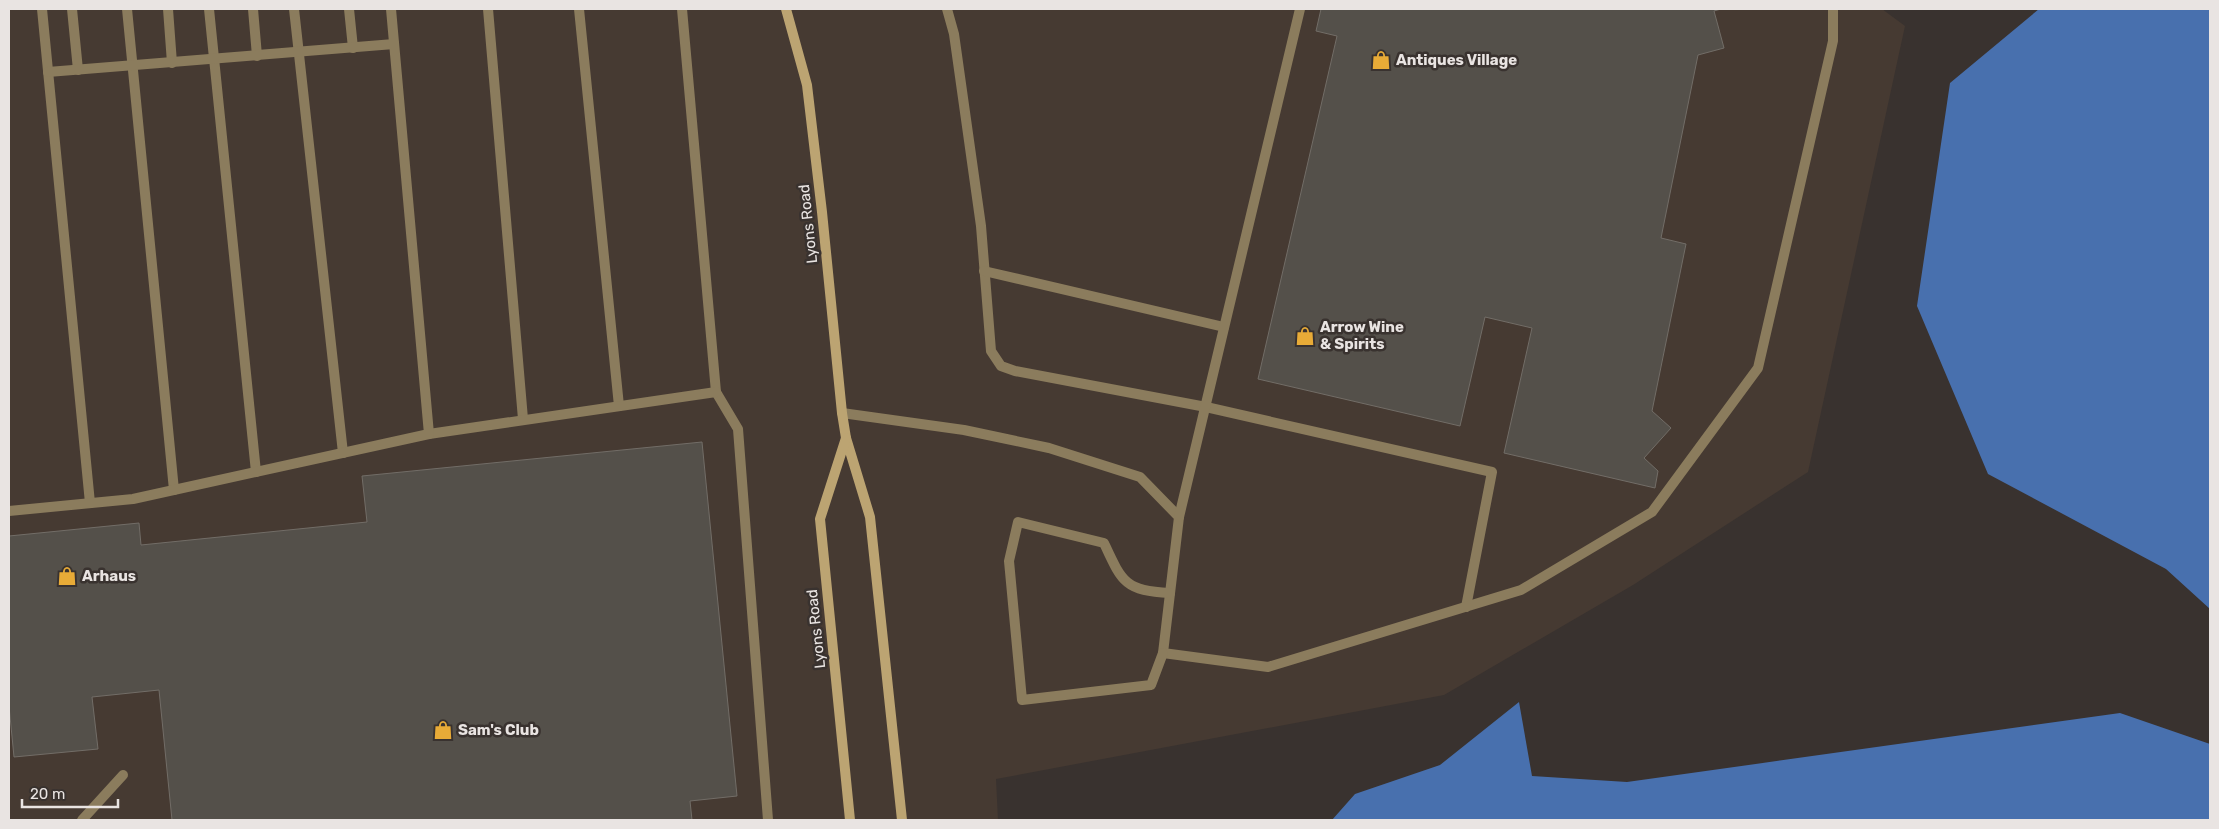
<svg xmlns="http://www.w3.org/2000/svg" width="2219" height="829" font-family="Rubik,sans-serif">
	<rect width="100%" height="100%" fill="#39322f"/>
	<!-- built -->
	<polygon fill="#463a32" points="9,9 1882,9 1905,26 1808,472 1633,585 1444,695 996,779 998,820 9,820"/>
	<!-- water -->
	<g fill="#4870ae">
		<polygon points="2039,9 2210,9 2210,609 2166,569 1988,474 1917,306 1950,83"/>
		<polygon points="1519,702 1532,776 1627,782 2120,713 2210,744 2210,820 1332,820 1355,794 1440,765"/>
	</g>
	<!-- building -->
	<g fill="#54504a" stroke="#726d67">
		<polygon points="1321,9 1721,9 1714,11 1724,48 1698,55 1661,238 1686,244 1652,411 1671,428 1644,458 1658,471 1655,488 1504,453 1532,328 1485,317 1460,426 1258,379 1337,36 1316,31"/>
		<polygon points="702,442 737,796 690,801 692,820 172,820 159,690 92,697 98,749 14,757 9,706 9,536 139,523 141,545 367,522 362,476"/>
	</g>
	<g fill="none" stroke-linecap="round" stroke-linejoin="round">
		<!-- lane -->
		<g stroke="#8b7c5d" stroke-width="10">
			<polyline points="42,9 90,503"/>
			<polyline points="72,9 78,70"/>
			<polyline points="127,9 174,490"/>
			<polyline points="168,9 172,63"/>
			<polyline points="209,9 256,472"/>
			<polyline points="253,9 257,56"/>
			<polyline points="294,9 343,453"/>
			<polyline points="349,9 353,48"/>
			<polyline points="488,9 523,419"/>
			<polyline points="579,9 619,406"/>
			<polyline points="682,9 716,392 738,429 768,820"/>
			<polyline points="947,9 954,34 981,226 991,351 1001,366 1015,371 1206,407 1492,472 1466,607"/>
			<polyline points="48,72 394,44"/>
			<polyline points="984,271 1224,327"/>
			<polyline points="842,413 964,430 1049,448 1140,477 1179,517 1163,653 1268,667 1521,590 1652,512 1758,368 1833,41 1833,9"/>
			<polyline points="429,434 716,392"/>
			<polyline points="9,511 133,499 429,434 391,9"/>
			<polyline points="1179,517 1300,9"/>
			<path d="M1163,653L1151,685L1022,700L1009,561L1018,522L1104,543C1122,582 1125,591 1170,593"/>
			<polyline points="82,820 123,775"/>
		</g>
		<!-- secondary -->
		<g stroke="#bca472" stroke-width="10">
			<polyline points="786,9 807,85 822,212 842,413 846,438 870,517 902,820"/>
			<polyline points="846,438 820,519 850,820"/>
		</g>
	</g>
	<!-- icons -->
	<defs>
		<g id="shop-bare" transform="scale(1.5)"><path d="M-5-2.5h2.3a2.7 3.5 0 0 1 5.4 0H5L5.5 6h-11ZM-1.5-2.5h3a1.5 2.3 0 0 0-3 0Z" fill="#e8ab37" stroke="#39322f" stroke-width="2.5" paint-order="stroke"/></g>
	</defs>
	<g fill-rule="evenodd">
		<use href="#shop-bare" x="1381" y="60"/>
		<use href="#shop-bare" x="1305" y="336"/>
		<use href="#shop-bare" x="67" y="576"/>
		<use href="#shop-bare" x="443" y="730"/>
	</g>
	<g text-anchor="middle" stroke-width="5" stroke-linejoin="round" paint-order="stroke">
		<!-- poi labels -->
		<g font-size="15" font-weight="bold" fill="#e9e4e2" stroke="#39322f" text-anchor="start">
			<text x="1396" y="65">Antiques Village</text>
			<text x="1320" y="332">Arrow Wine<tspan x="1320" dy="17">&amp; Spirits</tspan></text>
			<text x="82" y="581">Arhaus</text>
			<text x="458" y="735">Sam's Club</text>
		</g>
		<!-- street labels -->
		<g font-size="15" fill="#e9e4e2" stroke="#39322f">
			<text transform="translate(808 224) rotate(-96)" y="5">Lyons Road</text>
			<text transform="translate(816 629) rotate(-96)" y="5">Lyons Road</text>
		</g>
	</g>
	<!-- border -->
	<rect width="2219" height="829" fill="none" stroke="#e9e4e2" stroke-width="20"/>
	<!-- scale -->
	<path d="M22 799v8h96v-8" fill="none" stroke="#e9e4e2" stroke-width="2.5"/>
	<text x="30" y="799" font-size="15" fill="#e9e4e2" stroke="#39322f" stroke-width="4" paint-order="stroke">20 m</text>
</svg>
